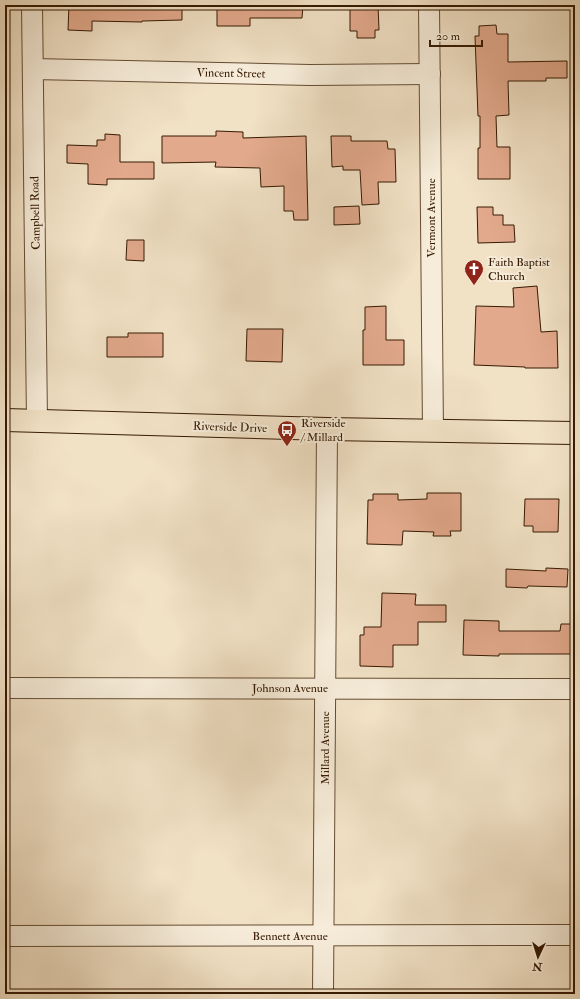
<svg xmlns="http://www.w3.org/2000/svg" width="580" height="999" font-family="'IM FELL Double Pica',serif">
	<rect width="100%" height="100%" fill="#f1e1c5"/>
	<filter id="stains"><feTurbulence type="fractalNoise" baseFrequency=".005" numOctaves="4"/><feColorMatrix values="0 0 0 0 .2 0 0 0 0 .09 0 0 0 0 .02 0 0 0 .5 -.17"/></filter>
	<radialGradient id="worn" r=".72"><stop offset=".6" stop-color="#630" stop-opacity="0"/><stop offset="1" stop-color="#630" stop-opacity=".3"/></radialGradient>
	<!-- building -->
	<g fill="#e2a98c" stroke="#361a02">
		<polygon points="69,5 182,5 182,20 142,21 142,22 92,21 92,31 68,30"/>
		<polygon points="217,5 303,5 302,18 250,18 250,26 217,26"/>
		<polygon points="350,5 378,5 379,30 375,30 375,38 357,38 357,31 350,31"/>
		<polygon points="496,25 497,34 508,34 508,62 567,61 567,78 546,78 546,81 508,81 509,115 496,116 497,147 510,147 510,179 478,179 478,148 480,148 480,116 478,116 475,36 479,36 479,26"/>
		<polygon points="216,131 243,132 243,138 306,136 308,220 294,220 293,211 284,211 284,186 261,187 260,168 215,167 216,162 162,163 162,136 216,136"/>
		<polygon points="105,134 120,135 120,162 154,162 154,179 107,179 107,185 88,184 88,164 67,163 67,145 97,146 97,140 105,140"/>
		<polygon points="331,136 351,136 351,141 387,141 388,149 395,149 396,182 378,182 379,204 362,205 360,170 343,170 343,166 332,167"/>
		<polygon points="359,206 360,224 334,225 334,207"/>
		<polygon points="477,207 493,207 493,215 503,215 503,225 514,225 515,242 478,243"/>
		<polygon points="127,240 144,240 144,261 126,260"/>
		<polygon points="537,286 541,332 557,331 558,368 525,368 525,367 474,365 476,306 514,307 513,288"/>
		<polygon points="386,306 386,340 404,340 404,365 363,365 363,330 365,330 365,307"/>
		<polygon points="247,329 283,329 282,362 246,361"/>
		<polygon points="128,333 163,333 163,357 107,357 107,337 128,337"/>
		<polygon points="427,493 461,493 461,531 450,531 451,536 433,536 434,532 403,531 402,545 367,544 368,500 373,500 373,494 398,494 398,500 427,499"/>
		<polygon points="525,499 559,499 558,532 533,532 533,526 524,526"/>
		<polygon points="546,568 568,569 567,587 528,586 527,588 506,587 506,569 546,571"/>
		<polygon points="382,593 416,594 415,605 446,605 446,622 418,622 418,645 393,645 393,667 360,666 360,635 364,635 364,627 381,627"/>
		<polygon points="464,620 499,621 499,631 560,631 561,624 575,624 575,654 499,654 499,656 463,655"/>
	</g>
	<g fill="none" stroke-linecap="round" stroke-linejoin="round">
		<!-- minor casing -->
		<g stroke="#654c33" stroke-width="22">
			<g id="minor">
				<polyline points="32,5 37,421"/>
				<polyline points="429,5 433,431"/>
				<polyline points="33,69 310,75 430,74"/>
				<polyline points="5,688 575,689"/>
				<polyline points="5,936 575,935"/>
				<polyline points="323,994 327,429"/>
			</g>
		</g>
		<!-- major casing -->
		<g stroke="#361a02" stroke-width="24">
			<polyline id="major" points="5,420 327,429 575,433"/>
		</g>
		<!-- minor -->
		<use href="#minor" stroke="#f6ecd9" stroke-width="20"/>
		<!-- major -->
		<use href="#major" stroke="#f1e1c5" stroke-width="22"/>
	</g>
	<!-- icons -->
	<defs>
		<g id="church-pin" transform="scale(1)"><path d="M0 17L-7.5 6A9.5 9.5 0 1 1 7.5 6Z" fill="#8f2418" stroke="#f6ecd9"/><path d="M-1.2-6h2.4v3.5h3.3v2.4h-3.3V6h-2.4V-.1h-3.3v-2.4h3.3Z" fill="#fff"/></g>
		<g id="bus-pin" transform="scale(1)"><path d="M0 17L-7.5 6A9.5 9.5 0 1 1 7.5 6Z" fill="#8f2418" stroke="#f6ecd9"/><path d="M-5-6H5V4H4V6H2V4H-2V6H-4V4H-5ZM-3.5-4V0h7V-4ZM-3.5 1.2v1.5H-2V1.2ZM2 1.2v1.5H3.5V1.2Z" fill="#fff"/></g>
	</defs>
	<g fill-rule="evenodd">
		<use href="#church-pin" x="474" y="269"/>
		<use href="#bus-pin" x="287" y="430"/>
	</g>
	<g text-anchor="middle" stroke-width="4" stroke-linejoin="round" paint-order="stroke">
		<!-- street labels -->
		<g font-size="12" fill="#361a02" stroke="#f6ecd9">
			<text transform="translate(231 73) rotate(1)" y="4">Vincent Street</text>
			<text transform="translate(35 213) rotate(-91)" y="4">Campbell Road</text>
			<text transform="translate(431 218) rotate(-90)" y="4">Vermont Avenue</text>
			<text transform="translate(230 427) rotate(2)" y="4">Riverside Drive</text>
			<text x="290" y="692">Johnson Avenue</text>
			<text transform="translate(325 748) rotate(-90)" y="4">Millard Avenue</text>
			<text x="290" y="940">Bennett Avenue</text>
		</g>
		<!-- poi labels -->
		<g font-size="12" fill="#361a02" stroke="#f6ecd9" text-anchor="start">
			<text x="488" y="266">Faith Baptist<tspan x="488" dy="14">Church</tspan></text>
			<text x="301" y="427">Riverside<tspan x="301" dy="14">/ Millard</tspan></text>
		</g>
	</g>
	<!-- margin -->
	<rect width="580" height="999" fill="none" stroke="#f1e1c5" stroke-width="20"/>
	<rect x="6" y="6" width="568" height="987" fill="none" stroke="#361a02" stroke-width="2"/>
	<rect x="10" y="10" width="560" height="979" fill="none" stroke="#361a02"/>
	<!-- north arrow -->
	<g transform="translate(538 957) rotate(184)" stroke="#f6ecd9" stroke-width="3" paint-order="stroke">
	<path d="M0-3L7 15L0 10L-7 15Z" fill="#361a02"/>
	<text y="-6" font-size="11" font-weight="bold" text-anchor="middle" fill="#361a02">N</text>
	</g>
	<!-- scale -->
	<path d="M430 40v6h52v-6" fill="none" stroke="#361a02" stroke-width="2"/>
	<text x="436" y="40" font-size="12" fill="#361a02" stroke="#f6ecd9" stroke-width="3" paint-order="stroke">20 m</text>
	<rect width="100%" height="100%" filter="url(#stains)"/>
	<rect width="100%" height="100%" fill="url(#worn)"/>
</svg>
